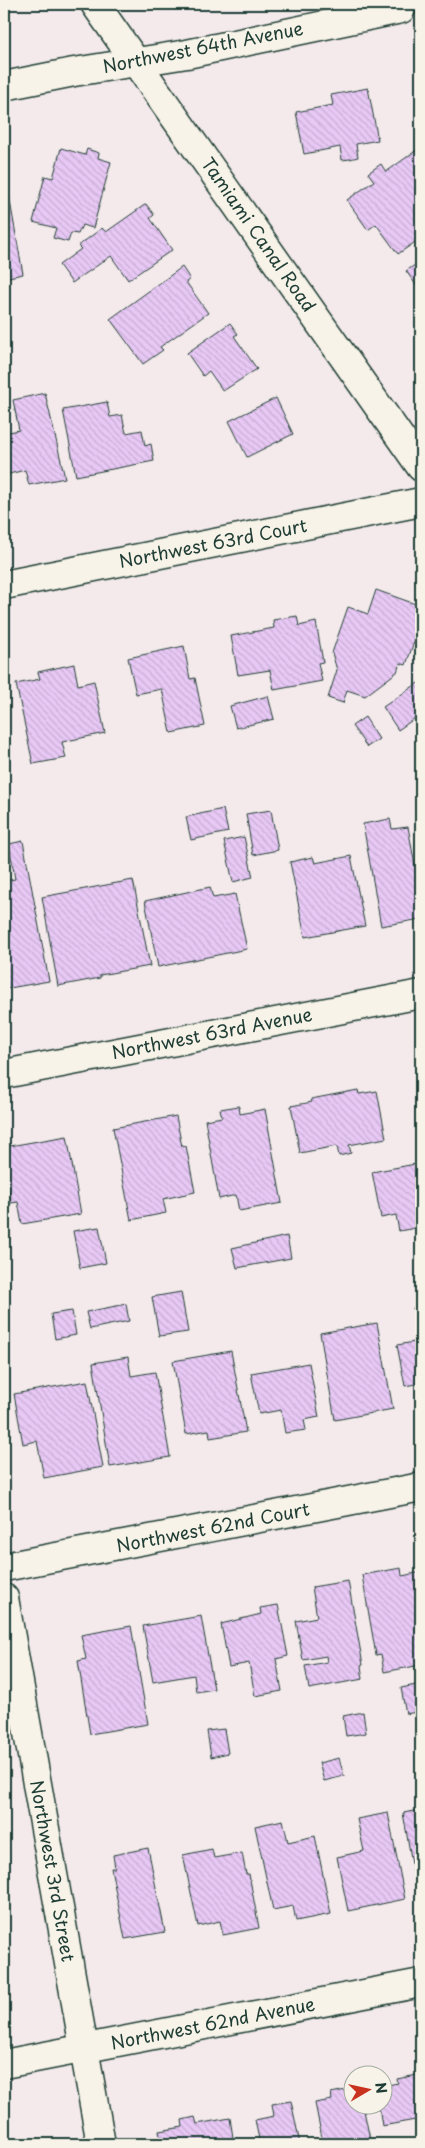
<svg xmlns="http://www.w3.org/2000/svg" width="425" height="2148" font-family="'Playpen Sans',sans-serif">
	<defs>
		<pattern id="building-back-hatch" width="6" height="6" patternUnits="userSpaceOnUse" patternTransform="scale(1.25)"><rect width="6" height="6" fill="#e8c8f5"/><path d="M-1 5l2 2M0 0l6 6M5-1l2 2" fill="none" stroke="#c7add3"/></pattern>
	</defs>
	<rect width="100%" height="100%" fill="#f4eaeb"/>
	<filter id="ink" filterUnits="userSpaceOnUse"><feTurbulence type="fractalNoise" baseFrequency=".02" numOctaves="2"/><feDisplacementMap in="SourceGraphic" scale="10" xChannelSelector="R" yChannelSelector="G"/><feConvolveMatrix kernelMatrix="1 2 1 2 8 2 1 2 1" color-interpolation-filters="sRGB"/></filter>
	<g filter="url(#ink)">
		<!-- building -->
		<g fill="url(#building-back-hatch)" stroke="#1f3d34">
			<polygon points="368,88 378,140 356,144 358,157 350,159 342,160 340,147 304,154 296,112 333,105 331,95"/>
			<polygon points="421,147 421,210 420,212 421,214 421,238 398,254 376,224 368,230 347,200 374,181 368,173 381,164 386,172"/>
			<polygon points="61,148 85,155 87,149 99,153 98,158 111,162 93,228 82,225 78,234 71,233 68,242 53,238 56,228 33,222 45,176 53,178"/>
			<polygon points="4,168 23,274 4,278"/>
			<polygon points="146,204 154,215 150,218 172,250 128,280 111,256 72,283 59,265 81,249 78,246 102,228 106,232"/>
			<polygon points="421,261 421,292 406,271"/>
			<polygon points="182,267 190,279 186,282 208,313 160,347 163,350 143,364 110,319"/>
			<polygon points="230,323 238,334 234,336 257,369 223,391 209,371 203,376 187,353"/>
			<polygon points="45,393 65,478 29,485 25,470 5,475 4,433 19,430 13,400"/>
			<polygon points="276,398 293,434 247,457 229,421"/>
			<polygon points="107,402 110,417 122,415 126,433 142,430 145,446 151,444 154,461 76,476 63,410"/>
			<polygon points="376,590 421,606 421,621 406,665 400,663 397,672 365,696 347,690 343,703 328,698 337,670 332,653 348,607 368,614"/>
			<polygon points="297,616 299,626 316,622 323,662 318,663 322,681 274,690 270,670 238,675 231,636 274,628 273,620"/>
			<polygon points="184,646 190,679 195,678 205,726 171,733 162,689 136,694 128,658"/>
			<polygon points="74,664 78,685 94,681 105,733 62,742 66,758 33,764 16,684 40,679 38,672"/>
			<polygon points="421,681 421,714 398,730 383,707"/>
			<polygon points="268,696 274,719 236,728 230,706"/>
			<polygon points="365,717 379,739 367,747 352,726"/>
			<polygon points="223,809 228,832 191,840 186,817"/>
			<polygon points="271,810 278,850 253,855 246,814"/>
			<polygon points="390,819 392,829 408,827 421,899 421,919 381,926 363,824"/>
			<polygon points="244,837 253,877 233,882 224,841"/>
			<polygon points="23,841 49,981 4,989 4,881 15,879 9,844"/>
			<polygon points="351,856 365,926 305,937 290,862 313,857 315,863"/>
			<polygon points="133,880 150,966 100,975 100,978 58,986 42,897"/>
			<polygon points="210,887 213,898 235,894 247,949 158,967 145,901"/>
			<polygon points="358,1090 359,1094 377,1091 386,1138 349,1145 351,1153 339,1156 337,1146 300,1153 291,1106 312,1102 311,1099"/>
			<polygon points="239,1106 240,1114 265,1109 282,1203 239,1211 236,1195 219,1199 205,1120 222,1117 220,1109"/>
			<polygon points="176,1116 182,1147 186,1146 195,1192 163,1199 166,1213 131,1220 113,1128"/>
			<polygon points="67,1136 81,1214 22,1224 18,1202 11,1203 4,1159 4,1147"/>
			<polygon points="421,1163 421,1227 399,1231 396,1215 381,1218 372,1172"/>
			<polygon points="99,1227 106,1263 80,1268 73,1231"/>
			<polygon points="287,1236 291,1258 237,1268 232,1248"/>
			<polygon points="181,1292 188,1332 159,1336 152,1297"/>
			<polygon points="126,1304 129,1321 90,1329 86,1312"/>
			<polygon points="421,1307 421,1383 405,1386 397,1345 420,1341 413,1308"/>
			<polygon points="72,1311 76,1335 55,1339 51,1314"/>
			<polygon points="377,1323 393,1409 335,1420 320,1333"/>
			<polygon points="231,1351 246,1432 210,1438 209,1430 186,1434 173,1361"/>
			<polygon points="128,1357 131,1376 155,1372 170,1457 110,1467 93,1363"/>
			<polygon points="309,1363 319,1417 304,1420 306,1430 285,1433 281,1410 259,1414 251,1373"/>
			<polygon points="87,1381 103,1467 44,1478 37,1441 23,1444 14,1394"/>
			<polygon points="401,1568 402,1576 421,1572 421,1665 384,1672 381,1654 376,1655 362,1575"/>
			<polygon points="348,1581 363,1665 361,1666 363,1679 309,1689 305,1666 327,1662 326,1656 303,1660 296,1621 317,1617 312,1587"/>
			<polygon points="278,1605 288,1656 276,1659 282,1691 255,1696 249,1663 229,1667 221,1624 261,1614 260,1608"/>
			<polygon points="201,1616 214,1689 196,1692 194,1675 153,1682 143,1626"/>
			<polygon points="131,1626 148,1724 90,1734 78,1661 86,1659 81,1635"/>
			<polygon points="421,1684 421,1711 406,1714 401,1688"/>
			<polygon points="363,1712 366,1733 346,1736 343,1716"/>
			<polygon points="224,1729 228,1753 211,1757 207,1731"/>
			<polygon points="421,1749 421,1765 418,1750"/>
			<polygon points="339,1758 344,1776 324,1781 319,1763"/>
			<polygon points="421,1810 421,1891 417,1892 403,1813"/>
			<polygon points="388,1813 405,1899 348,1911 337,1857 364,1851 357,1819"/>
			<polygon points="283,1820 288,1842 315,1836 331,1914 296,1921 293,1906 273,1910 255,1826"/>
			<polygon points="148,1848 165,1932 125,1939 111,1868 115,1868 113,1855"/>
			<polygon points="212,1849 214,1858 242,1853 246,1874 249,1874 259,1928 223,1935 220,1921 198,1926 183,1855"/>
			<polygon points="417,2075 419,2080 421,2080 421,2119 382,2126 379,2106 382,2106 382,2086 398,2083 397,2079"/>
			<polygon points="346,2090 347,2095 352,2094 352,2106 363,2106 371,2144 343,2144 342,2139 323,2143 315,2103 332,2100 331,2093"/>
			<polygon points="291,2101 300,2144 260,2144 255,2120 274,2116 272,2104"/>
			<polygon points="195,2117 197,2124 230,2118 234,2144 161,2144 159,2131 183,2127 182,2120"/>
		</g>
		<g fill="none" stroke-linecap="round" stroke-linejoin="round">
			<!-- minor casing -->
			<g stroke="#1f3d34" stroke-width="31">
				<g id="minor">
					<polyline points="4,86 74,72 187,54 401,9"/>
					<polyline points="4,585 421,502"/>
					<polyline points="4,1074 421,994"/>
					<polyline points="4,1567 421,1487"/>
					<polyline points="4,1598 101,2144"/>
				</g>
			</g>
			<!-- tertiary casing -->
			<g stroke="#1f3d34" stroke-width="31">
				<g id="tertiary">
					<polyline points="95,4 421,467"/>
					<polyline points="4,2064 421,1983"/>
				</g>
			</g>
			<!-- minor -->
			<use href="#minor" stroke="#f7f3e8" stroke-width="28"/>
			<!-- tertiary -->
			<use href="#tertiary" stroke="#f7f3e8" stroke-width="28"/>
		</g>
	</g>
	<g text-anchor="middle" stroke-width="5" stroke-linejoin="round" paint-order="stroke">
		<!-- street labels -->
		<g font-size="18" fill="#1f3d34" stroke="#f7f3e8">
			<text transform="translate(203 48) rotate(-11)" y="6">Northwest 64th Avenue</text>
			<text transform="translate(258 235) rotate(55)" y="6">Tamiami Canal Road</text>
			<text transform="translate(213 544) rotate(-11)" y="6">Northwest 63rd Court</text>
			<text transform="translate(212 1034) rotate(-11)" y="6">Northwest 63rd Avenue</text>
			<text transform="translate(213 1528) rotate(-11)" y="6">Northwest 62nd Court</text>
			<text transform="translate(52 1871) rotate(80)" y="6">Northwest 3rd Street</text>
			<text transform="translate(213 2024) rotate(-11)" y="6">Northwest 62nd Avenue</text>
		</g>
	</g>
	<!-- margin -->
	<rect width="425" height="2148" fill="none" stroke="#f7f3e8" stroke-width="20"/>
	<rect x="10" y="10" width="405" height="2128" fill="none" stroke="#1f3d34" stroke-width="2" filter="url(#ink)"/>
	<!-- north arrow -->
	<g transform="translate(368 2090) rotate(81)"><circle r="24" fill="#f7f3e8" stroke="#a1aaa0"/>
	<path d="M0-4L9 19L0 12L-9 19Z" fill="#c8321e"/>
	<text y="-8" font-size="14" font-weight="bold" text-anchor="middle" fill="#1f3d34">N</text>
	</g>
</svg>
